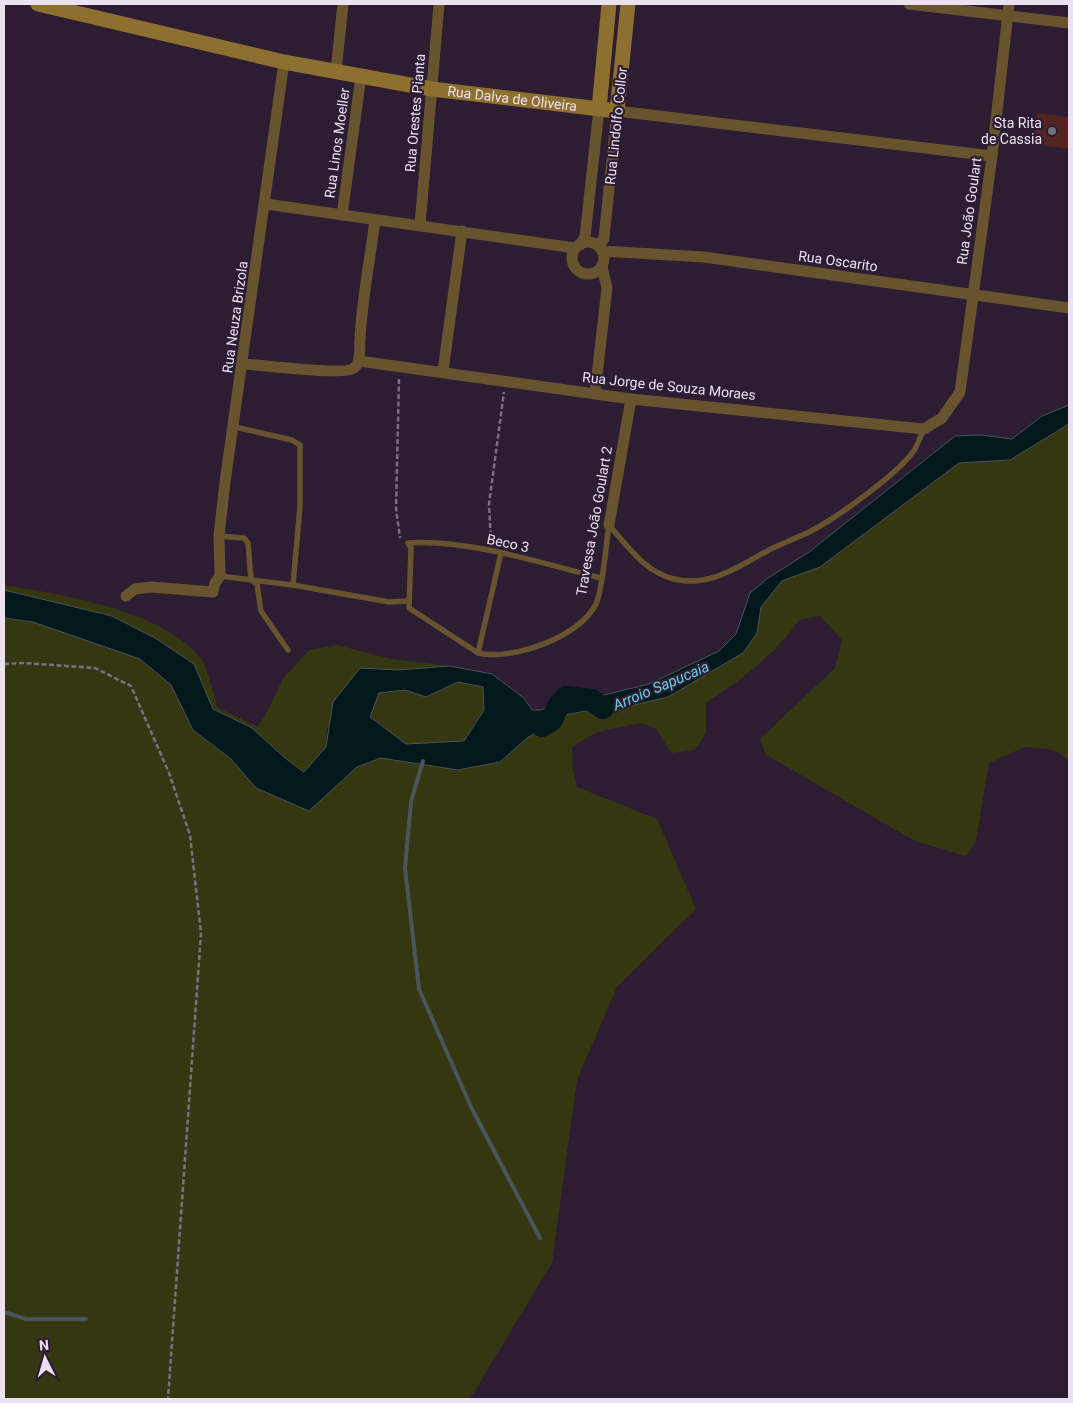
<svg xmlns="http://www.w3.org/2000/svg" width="1073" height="1403" font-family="Roboto,sans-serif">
	<rect width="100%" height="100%" fill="#2c1d33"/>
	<!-- green -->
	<g fill="#343710">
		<path d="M1069,424V760L1054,750L1025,747L989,763L976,842L966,856L915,841L766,755L760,739L835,668L842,640L820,616L799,620C773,657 743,678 706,703V733L695,750L671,753L656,729L641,723L597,732L572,747L573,771L577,787L657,819L696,909L617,987L577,1080L552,1263L470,1399H4V618L33,622L140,659L171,685L193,730L231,759L256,788L309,810L357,767L381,758L458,770L500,762L527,738L565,715L591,710L608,711L757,633L761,607L782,581L820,567L959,463L1010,460Z"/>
		<path d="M4,585C64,595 158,609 200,657C207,665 214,695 217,707L258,727L272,702L282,680L309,650L337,645L391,659L450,666L398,670L360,668L327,729L326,747L304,772L285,758L252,728L213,709L194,664L155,638L112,616L4,590Z"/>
		<polygon points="458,682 483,687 484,710 464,741 406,744 370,717 379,693 405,690 426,697"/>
	</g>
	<!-- water -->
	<path fill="#03181b" stroke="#49545b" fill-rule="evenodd" d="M1069,405V424L1010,460L959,463L820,567L782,581L761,607L757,633L743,653L668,697L608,711L591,710L565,715L527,738L500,762L458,770L381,758L357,767L309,811L256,788L231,759L193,730L171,685L140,659L33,622L4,618V590L112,616L155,638L194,664L213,709L252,728L285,758L304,772L326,747L333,702L360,668L398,670L450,666L492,674L524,698L532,710H541L587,695H604L649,684L719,651L736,634L750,593L768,578L809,552L955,436L981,435L1012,439L1042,416ZM458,682L483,687L484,710L464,741L406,744L370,717L379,693L405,690L426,697Z"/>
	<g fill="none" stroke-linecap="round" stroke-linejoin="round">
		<!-- stream -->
		<g stroke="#49545b" stroke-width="4">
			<polyline points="423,761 411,802 405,868 419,989 472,1109 540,1238"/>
			<polyline points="4,1312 26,1319 86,1319"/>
		</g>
		<!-- river -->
		<polyline stroke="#03181b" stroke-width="22" points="542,726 552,720 558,706 566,697 591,700 603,708"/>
	</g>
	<!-- building -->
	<polygon fill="#542422" points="1037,113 1069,117 1069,149 1033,144"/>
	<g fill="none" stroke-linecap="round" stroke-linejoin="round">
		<!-- path -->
		<g stroke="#7a6e81" stroke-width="2.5" stroke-dasharray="5 2.5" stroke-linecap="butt">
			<polyline points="399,379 396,509 400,538"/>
			<polyline points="491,543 489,504 504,392"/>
			<polyline points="4,664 24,663 95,668 131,686 169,773 190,835 201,933 168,1399"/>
		</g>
		<!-- lane -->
		<g stroke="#67542f" stroke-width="5.5">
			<polyline points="235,427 292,440 300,445 300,506 293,585"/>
			<path d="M609,525C628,547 645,572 674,579C710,588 739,566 769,550C783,543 797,538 811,531C836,518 900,473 915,449C918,443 921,435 924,429"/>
			<polyline points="219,536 244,538 248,543 251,580 257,584 261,611 288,650"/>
			<path d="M501,553L478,653L409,608L411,548L408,543C464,538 545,564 601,578"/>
			<polyline points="220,576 293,585 389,602 408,601"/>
			<path d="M478,653C512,661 580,637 596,604C603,589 606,543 609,525"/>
		</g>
		<!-- street -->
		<g stroke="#67542f" stroke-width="11">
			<polyline points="909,4 1069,23"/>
			<polyline points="336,71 343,4"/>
			<polyline points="266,204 575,248"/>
			<polyline points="342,215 361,76"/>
			<polyline points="420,225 439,4"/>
			<circle cx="588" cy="258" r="16"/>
			<polyline points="580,245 585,237 599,109"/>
			<polyline points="599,247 604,238 617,111 992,156"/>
			<polyline points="602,251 704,257 1069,308"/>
			<polyline points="359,361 631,399 924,429 942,418 960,392 992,156 1009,4"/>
			<path d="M244,364C261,365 345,376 354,368C362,362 359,347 360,339C362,299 370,260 375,220"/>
			<polyline points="443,371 462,231"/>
			<polyline points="595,393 607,288 602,267"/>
			<polyline points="609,525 631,399"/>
			<polyline points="126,596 135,589 151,587 213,592 215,583 220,576 219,536 225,482 284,62"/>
		</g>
		<!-- secondary -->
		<g stroke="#8d6f2f" stroke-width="15">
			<path id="s1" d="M38,4L284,62L432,89L617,111L628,4"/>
			<polyline points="599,109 609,4"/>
		</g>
	</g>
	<!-- markers -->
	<circle fill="#6b7280" stroke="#2c1d33" stroke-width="2" cx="1052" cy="131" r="5"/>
	<g text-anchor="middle" stroke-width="4.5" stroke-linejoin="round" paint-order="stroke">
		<!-- street labels -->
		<g font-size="14" fill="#ebe1f0" stroke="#2c1d33">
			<text dy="5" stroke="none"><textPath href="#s1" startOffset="484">Rua Dalva de Oliveira</textPath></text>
			<text transform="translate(415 113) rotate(-85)" y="5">Rua Orestes Pianta</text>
			<text transform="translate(616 126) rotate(-84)" y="5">Rua Lindolfo Collor</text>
			<text transform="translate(337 143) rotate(-82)" y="5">Rua Linos Moeller</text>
			<text transform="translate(969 211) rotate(-82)" y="5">Rua João Goulart</text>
			<text transform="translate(838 261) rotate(8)" y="5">Rua Oscarito</text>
			<text transform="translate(235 317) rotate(-82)" y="5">Rua Neuza Brizola</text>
			<text transform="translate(669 386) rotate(6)" y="5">Rua Jorge de Souza Moraes</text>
			<text transform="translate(594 521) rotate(-80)" y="5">Travessa João Goulart 2</text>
			<text transform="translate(508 543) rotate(12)" y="5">Beco 3</text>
		</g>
		<!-- poi labels -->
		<g font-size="14" fill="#ebe1f0" stroke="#2c1d33" text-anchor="end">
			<text x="1042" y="128">Sta Rita<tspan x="1042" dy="16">de Cassia</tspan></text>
		</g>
		<!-- water labels -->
		<g font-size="15" font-style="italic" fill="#63d1e1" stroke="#2c1d33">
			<text transform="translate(661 686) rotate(-23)" y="5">Arroio Sapucaia</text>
		</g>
	</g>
	<!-- border -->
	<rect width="1073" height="1403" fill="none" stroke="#ebe1f0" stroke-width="10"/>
	<!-- north arrow -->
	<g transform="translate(45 1358) rotate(355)" stroke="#2c1d33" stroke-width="4" paint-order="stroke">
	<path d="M0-4L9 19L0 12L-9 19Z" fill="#ebe1f0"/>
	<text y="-8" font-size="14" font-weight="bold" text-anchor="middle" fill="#ebe1f0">N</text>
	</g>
</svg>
